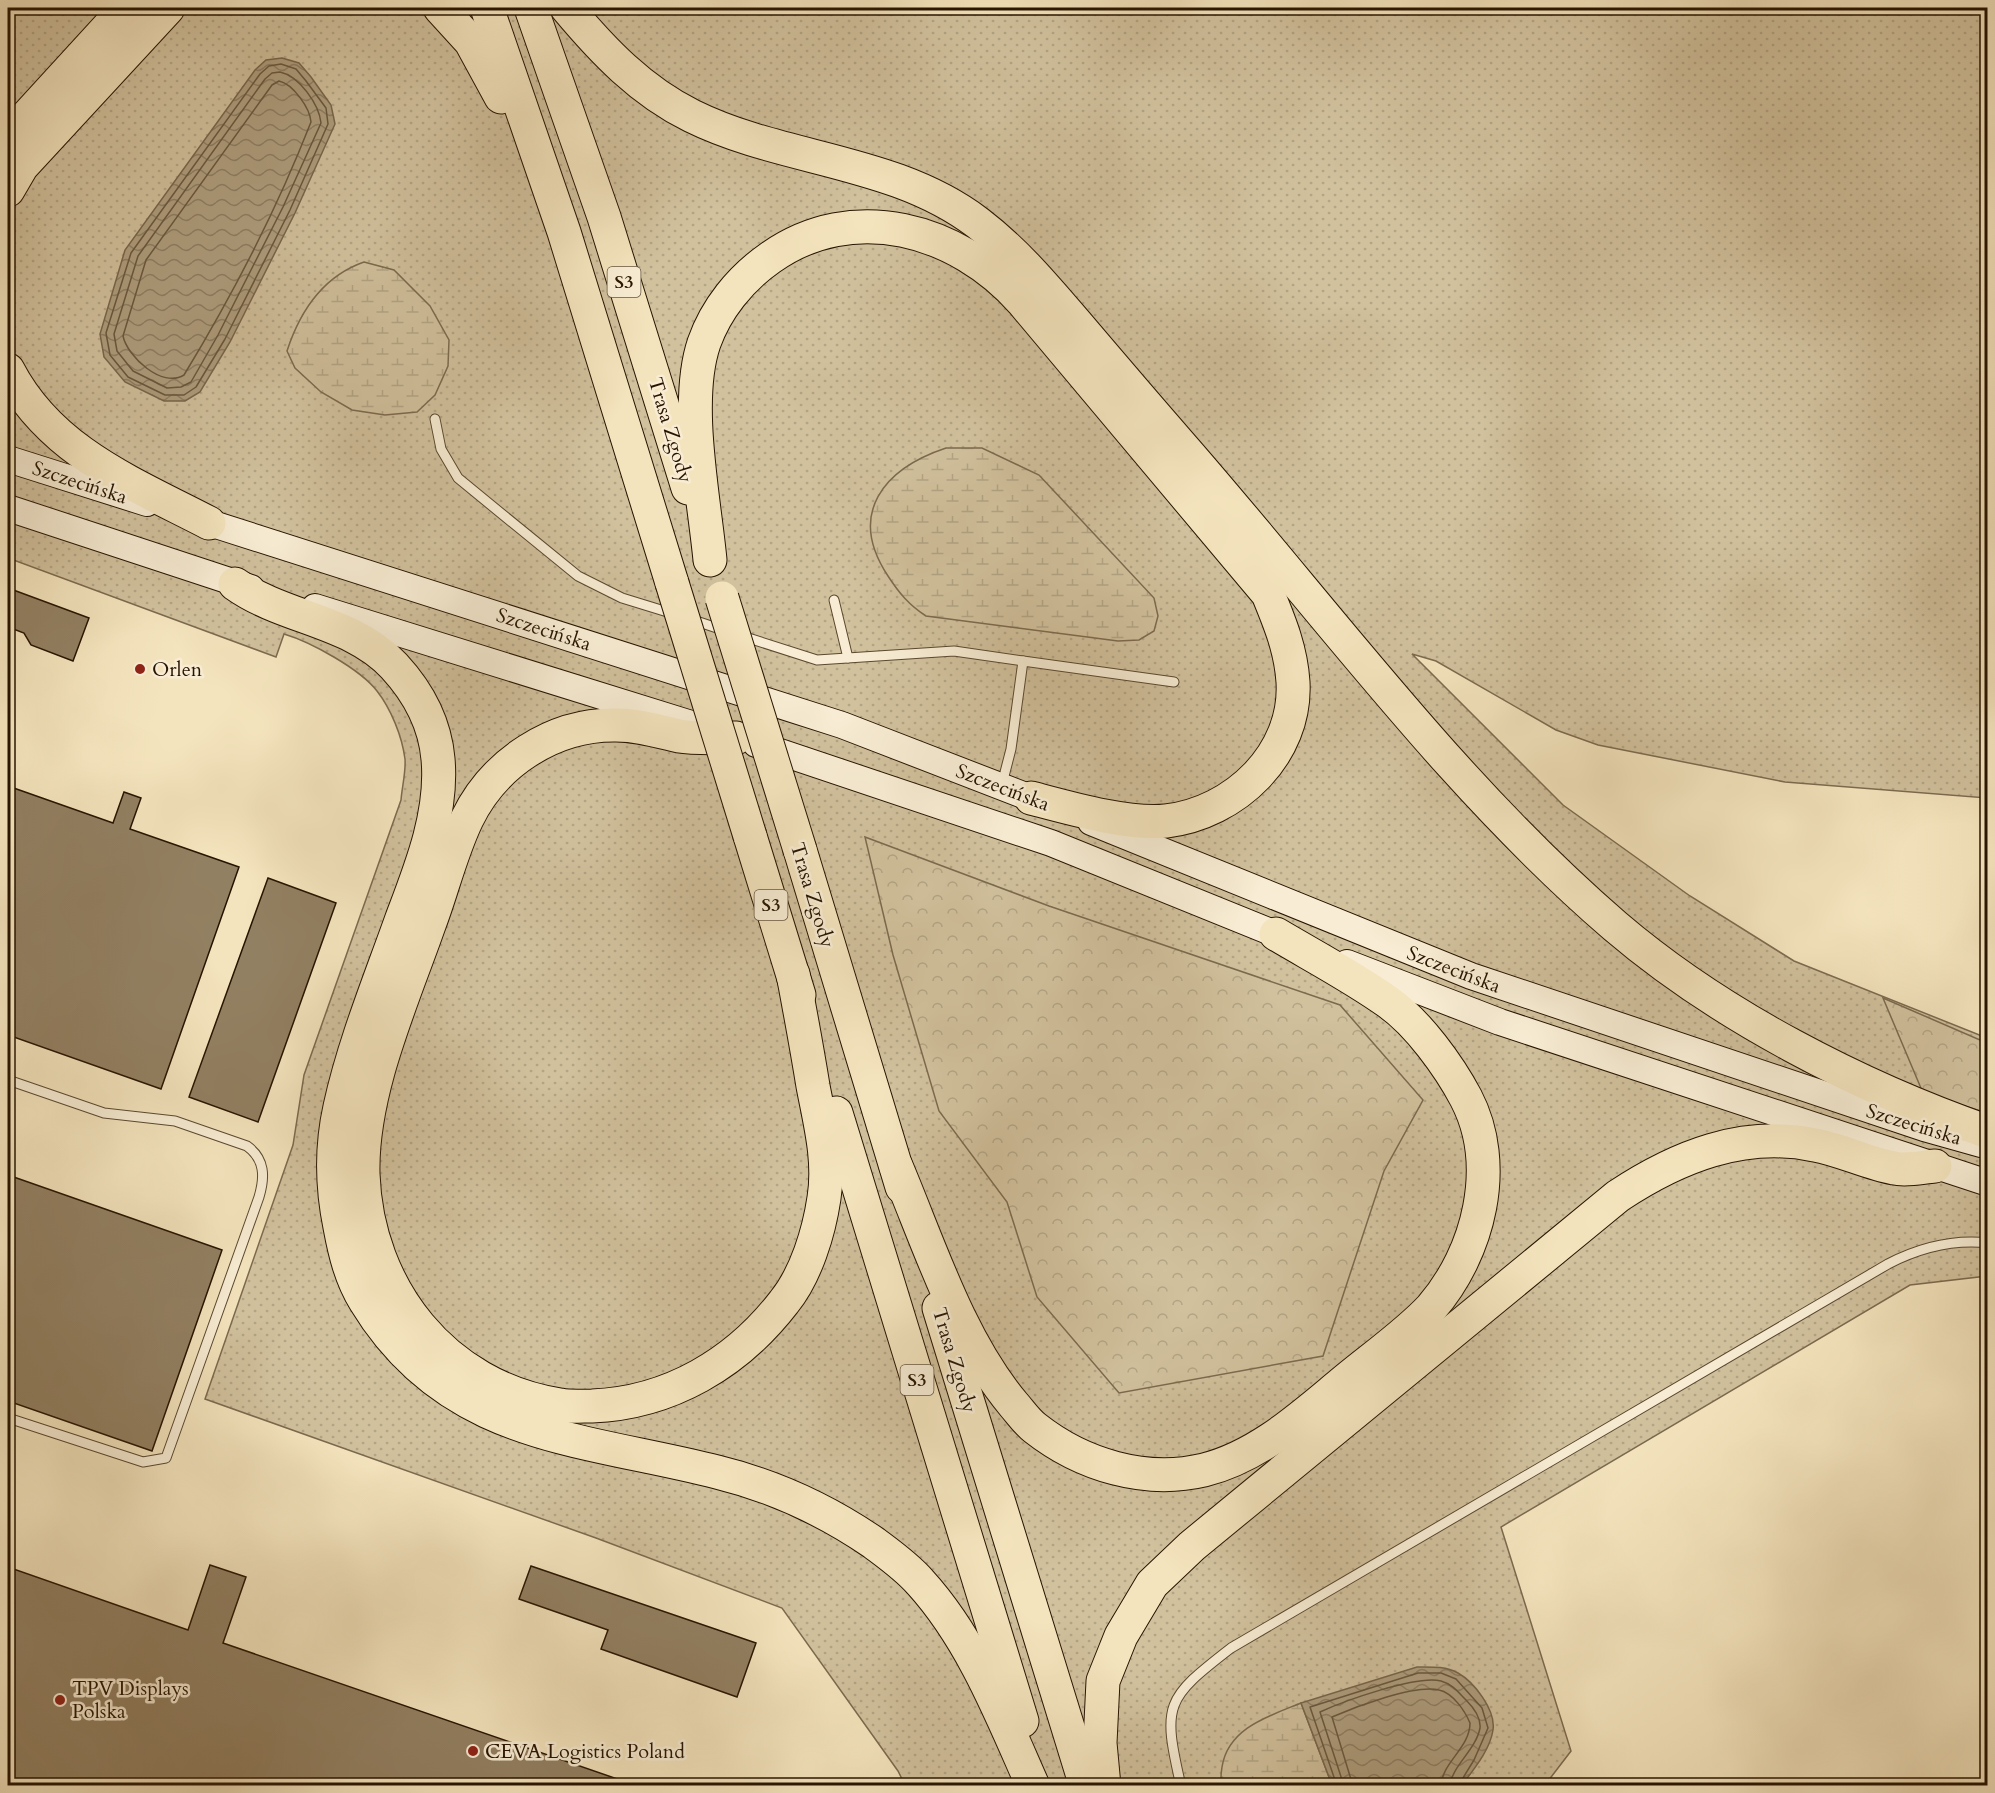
<svg xmlns="http://www.w3.org/2000/svg" width="1995" height="1793" font-family="Cardo,serif">
	<defs>
		<pattern id="grass-dots" width="8" height="8" patternUnits="userSpaceOnUse" patternTransform="scale(1.5)"><rect width="8" height="8" fill="#d1c19d"/><path d="M2 2h.1M6 6h.1" fill="none" stroke="#b3a585" stroke-width="1.8" stroke-linecap="round"/></pattern>
		<pattern id="forest-crowns" width="20" height="18" patternUnits="userSpaceOnUse" patternTransform="scale(1.5)"><rect width="20" height="18" fill="#d1c19d"/><path d="M2 6a3 3 0 1 1 6 0M12 15a3 3 0 1 1 6 0" fill="none" stroke="#b3a585"/></pattern>
		<pattern id="wetland-marsh" width="20" height="14" patternUnits="userSpaceOnUse" patternTransform="scale(1.5)"><rect width="20" height="14" fill="#d1c19d"/><path d="M1 5h8M5 5V1M11 12h8M15 12V8" fill="none" stroke="#b3a585"/></pattern>
		<pattern id="water-waves" width="16" height="10" patternUnits="userSpaceOnUse" patternTransform="scale(1.5)"><rect width="16" height="10" fill="#ae9d7d"/><path d="M0 5q4-4 8 0t8 0" fill="none" stroke="#8e7f64"/></pattern>
	</defs>
	<rect width="100%" height="100%" fill="#f4e4bd"/>
	<filter id="stains"><feTurbulence type="fractalNoise" baseFrequency=".00333" numOctaves="4"/><feColorMatrix values="0 0 0 0 .2 0 0 0 0 .09 0 0 0 0 .02 0 0 0 .5 -.17"/></filter>
	<radialGradient id="worn" r=".72"><stop offset=".6" stop-color="#630" stop-opacity="0"/><stop offset="1" stop-color="#630" stop-opacity=".3"/></radialGradient>
	<!-- grass -->
	<path fill="url(#grass-dots)" stroke="#7c6a4e" stroke-width="1.5" d="M8,8H1987V798L1785,782L1598,745L1556,730L1436,661L1412,654L1563,805L1690,896L1794,961L1987,1038V1276L1910,1285L1501,1527L1571,1751L1545,1785H905L898,1771L782,1608L596,1538L205,1399L293,1145L304,1075L401,800C402,787 406,772 405,759C402,736 391,709 377,691C360,669 311,642 284,634L276,657L8,558Z"/>
	<!-- forest -->
	<g fill="url(#forest-crowns)" stroke="#7c6a4e" stroke-width="1.5">
		<polygon points="865,837 1049,906 1340,1005 1423,1100 1384,1171 1323,1356 1119,1393 1037,1297 1007,1202 939,1111 893,955"/>
		<polygon points="1883,998 1987,1043 1987,1113 1923,1093"/>
	</g>
	<!-- wetland -->
	<g fill="url(#wetland-marsh)" stroke="#7c6a4e" stroke-width="1.5">
		<path d="M364,262L394,270L430,306L449,340L448,366L435,395L417,412L385,415L352,410L321,392L295,368L287,351C300,311 324,276 364,262Z"/>
		<path d="M946,448H982L1039,475L1154,598L1158,616L1154,631L1139,640L1118,641L926,616C909,605 899,593 888,576C847,514 883,469 946,448Z"/>
		<path d="M1301,1703L1332,1785L1222,1786C1220,1779 1221,1774 1222,1767C1228,1728 1269,1716 1301,1703Z"/>
	</g>
	<!-- water -->
	<g fill="url(#water-waves)" stroke="#78664b" stroke-width="1.5">
		<polygon points="282,58 299,63 311,77 331,105 335,124 295,213 230,342 200,392 185,401 164,401 125,382 104,357 100,334 125,250 255,70 266,60"/>
		<path d="M1417,1667C1431,1667 1445,1666 1458,1673C1474,1682 1496,1710 1493,1730C1490,1750 1474,1769 1462,1785H1332L1301,1703Z"/>
	</g>
	<g fill="none" stroke-linecap="round" stroke-linejoin="round">
		<!-- shore -->
		<g stroke="#6a583e" stroke-width="1.5">
			<polygon points="281,64 296,69 306,81 326,108 328,124 290,210 225,339 196,387 184,395 165,395 128,377 110,355 106,333 131,253 260,74 269,66"/>
			<path d="M280,72C299,76 319,104 321,123L283,207L218,335L191,382L181,387L167,388L133,371L117,351L114,334L138,256L265,79L272,73Z"/>
			<path d="M279,81C293,84 310,108 311,122C277,209 232,296 184,375C162,389 127,356 123,336L146,260L272,85Z"/>
			<polyline points="1337,1786 1310,1707 1418,1673 1441,1673 1456,1679 1482,1708 1488,1728 1474,1760 1458,1786"/>
			<path d="M1344,1786L1320,1712C1344,1701 1416,1675 1441,1681C1452,1684 1458,1692 1466,1700C1473,1707 1481,1718 1480,1728C1476,1750 1451,1767 1450,1786"/>
			<path d="M1353,1786L1332,1717C1355,1707 1415,1684 1439,1690C1453,1693 1465,1711 1470,1723C1470,1748 1442,1762 1441,1786"/>
		</g>
	</g>
	<!-- building -->
	<g fill="#928062" stroke="#271400" stroke-width="1.5">
		<polygon points="8,588 89,618 73,661 31,645 24,633 8,627"/>
		<polygon points="8,786 113,823 124,792 141,798 130,829 239,867 161,1089 8,1035"/>
		<polygon points="268,878 336,903 258,1122 189,1097"/>
		<polygon points="8,1175 222,1250 152,1451 8,1401"/>
		<polygon points="210,1565 246,1577 223,1643 629,1783 629,1785 8,1785 8,1567 188,1630"/>
		<polygon points="531,1566 756,1643 737,1697 601,1649 608,1630 519,1599"/>
	</g>
	<g fill="none" stroke-linecap="round" stroke-linejoin="round">
		<!-- service casing -->
		<g stroke="#5a482f" stroke-width="11">
			<g id="service">
				<polyline points="435,419 441,449 458,478 497,510 578,576 622,598 674,614"/>
				<polyline points="834,600 848,658"/>
				<polyline points="690,619 723,630"/>
				<polyline points="742,636 817,660 954,651 1023,661"/>
				<polyline points="1002,784 1011,749 1023,661 1174,682"/>
				<path d="M8,1080L104,1113L175,1121L247,1146C265,1159 265,1177 259,1197L166,1458L143,1462L8,1418"/>
				<path d="M1181,1786C1162,1704 1165,1699 1231,1648L1888,1264C1919,1248 1952,1239 1988,1243"/>
			</g>
		</g>
		<!-- secondary casing -->
		<g stroke="#271400" stroke-width="28">
			<g id="secondary">
				<polyline points="8,459 147,503"/>
				<polyline points="8,508 251,588"/>
				<polyline points="191,517 842,725 1049,805"/>
				<polyline points="315,607 701,727"/>
				<polyline points="756,744 1051,843 1293,941"/>
				<polyline points="1091,822 1471,976 1924,1128 1981,1144"/>
				<polyline points="1347,963 1500,1022 1988,1183"/>
			</g>
		</g>
		<!-- motorway casing -->
		<g stroke="#271400" stroke-width="35">
			<g id="motorway">
				<polyline points="440,8 471,42 501,97"/>
				<polyline points="487,8 564,232 672,583"/>
				<polyline points="531,8 604,217 688,488"/>
				<path d="M567,8C603,51 641,91 692,116C783,161 894,159 978,223C1016,252 1045,287 1076,323C1110,363 1144,403 1179,443C1321,605 1451,785 1615,926C1719,1015 1859,1087 1988,1132"/>
				<polyline points="8,137 126,8"/>
				<polyline points="8,190 22,166 168,8"/>
				<path d="M8,370C50,451 132,483 209,523"/>
				<path d="M710,560C704,497 684,402 704,343C716,309 740,279 770,258C853,199 958,229 1022,301L1268,594C1280,623 1291,650 1293,682C1297,754 1235,813 1166,821C1128,825 1069,808 1031,798"/>
				<path d="M235,584C284,619 351,620 394,666C418,692 435,724 438,759C443,813 421,868 402,918C380,980 354,1043 340,1107C331,1147 332,1188 340,1227C345,1254 351,1278 365,1301C448,1438 578,1437 717,1472C774,1486 826,1510 874,1543C890,1555 907,1567 920,1582C972,1639 1002,1716 1033,1786"/>
				<path d="M736,738C718,737 697,739 679,736C658,731 638,725 616,725C553,724 494,763 467,819C451,852 442,891 429,925C402,1002 361,1092 363,1174C367,1289 444,1387 560,1405C570,1407 582,1406 592,1406C670,1403 737,1363 784,1302C806,1275 819,1232 824,1198C830,1160 820,1123 813,1086C807,1049 800,1011 793,974"/>
				<polyline points="750,836 799,995"/>
				<polyline points="800,850 902,1187"/>
				<polyline points="836,1113 1022,1721"/>
				<path d="M896,1166C929,1244 959,1340 1014,1405C1021,1413 1027,1422 1035,1428C1082,1465 1145,1484 1204,1470C1257,1457 1300,1418 1341,1384C1368,1361 1407,1334 1431,1308C1479,1253 1501,1165 1466,1098C1449,1066 1418,1023 1388,1002C1353,977 1313,956 1276,934"/>
				<polyline points="939,1308 1086,1786"/>
				<path d="M1104,1786L1100,1743L1103,1681L1121,1636L1152,1584L1192,1546L1618,1196C1677,1157 1743,1130 1815,1145C1842,1150 1867,1163 1894,1168C1907,1171 1922,1167 1935,1166"/>
			</g>
		</g>
		<!-- service -->
		<use href="#service" stroke="#f8edd4" stroke-width="9"/>
		<!-- secondary -->
		<use href="#secondary" stroke="#f8edd4" stroke-width="26"/>
		<!-- motorway -->
		<use href="#motorway" stroke="#f4e4bd" stroke-width="33"/>
		<!-- motorway-bridge casing -->
		<g stroke="#271400" stroke-width="35" stroke-linecap="butt">
			<g id="motorway-bridge">
				<polyline points="672,583 750,836"/>
				<polyline points="722,598 800,850"/>
			</g>
		</g>
		<!-- motorway-bridge -->
		<use href="#motorway-bridge" stroke="#f4e4bd" stroke-width="33"/>
	</g>
	<!-- markers -->
	<g fill="#8f2418" stroke="#f8edd4" stroke-width="2">
		<circle cx="140" cy="669" r="6"/>
		<circle cx="60" cy="1700" r="6"/>
		<circle cx="473" cy="1751" r="6"/>
	</g>
	<g text-anchor="middle" stroke-width="5" stroke-linejoin="round" paint-order="stroke">
		<!-- shield labels -->
		<g fill="#f8edd4" stroke="#665540" stroke-width="1.5">
			<rect x="607.5" y="267" width="33" height="30" rx="4.5"/>
			<rect x="754.5" y="890" width="33" height="30" rx="4.5"/>
			<rect x="900.5" y="1365" width="33" height="30" rx="4.5"/>
		</g>
		<g font-size="18" font-weight="bold" fill="#271400">
			<text x="624" y="288">S3</text>
			<text x="771" y="911">S3</text>
			<text x="917" y="1386">S3</text>
		</g>
		<!-- street labels -->
		<g font-size="20" fill="#271400" stroke="#f8edd4">
			<text transform="translate(671 430) rotate(73)" y="7">Trasa Zgody</text>
			<text transform="translate(80 482) rotate(18)" y="7">Szczecińska</text>
			<text transform="translate(544 629) rotate(18)" y="7">Szczecińska</text>
			<text transform="translate(1003 787) rotate(21)" y="7">Szczecińska</text>
			<text transform="translate(813 895) rotate(73)" y="7">Trasa Zgody</text>
			<text transform="translate(1454 969) rotate(21)" y="7">Szczecińska</text>
			<text transform="translate(1914 1124) rotate(17)" y="7">Szczecińska</text>
			<text transform="translate(955 1360) rotate(73)" y="7">Trasa Zgody</text>
		</g>
		<!-- poi labels -->
		<g font-size="20" fill="#271400" stroke="#f8edd4" text-anchor="start">
			<text x="152" y="676">Orlen</text>
			<text x="72" y="1695">TPV Displays<tspan x="72" dy="23">Polska</tspan></text>
			<text x="485" y="1758">CEVA Logistics Poland</text>
		</g>
	</g>
	<!-- margin -->
	<rect width="1995" height="1793" fill="none" stroke="#f4e4bd" stroke-width="30"/>
	<rect x="9" y="9" width="1977" height="1775" fill="none" stroke="#271400" stroke-width="3"/>
	<rect x="15" y="15" width="1965" height="1763" fill="none" stroke="#271400" stroke-width="1.5"/>
	<rect width="100%" height="100%" filter="url(#stains)"/>
	<rect width="100%" height="100%" fill="url(#worn)"/>
</svg>
